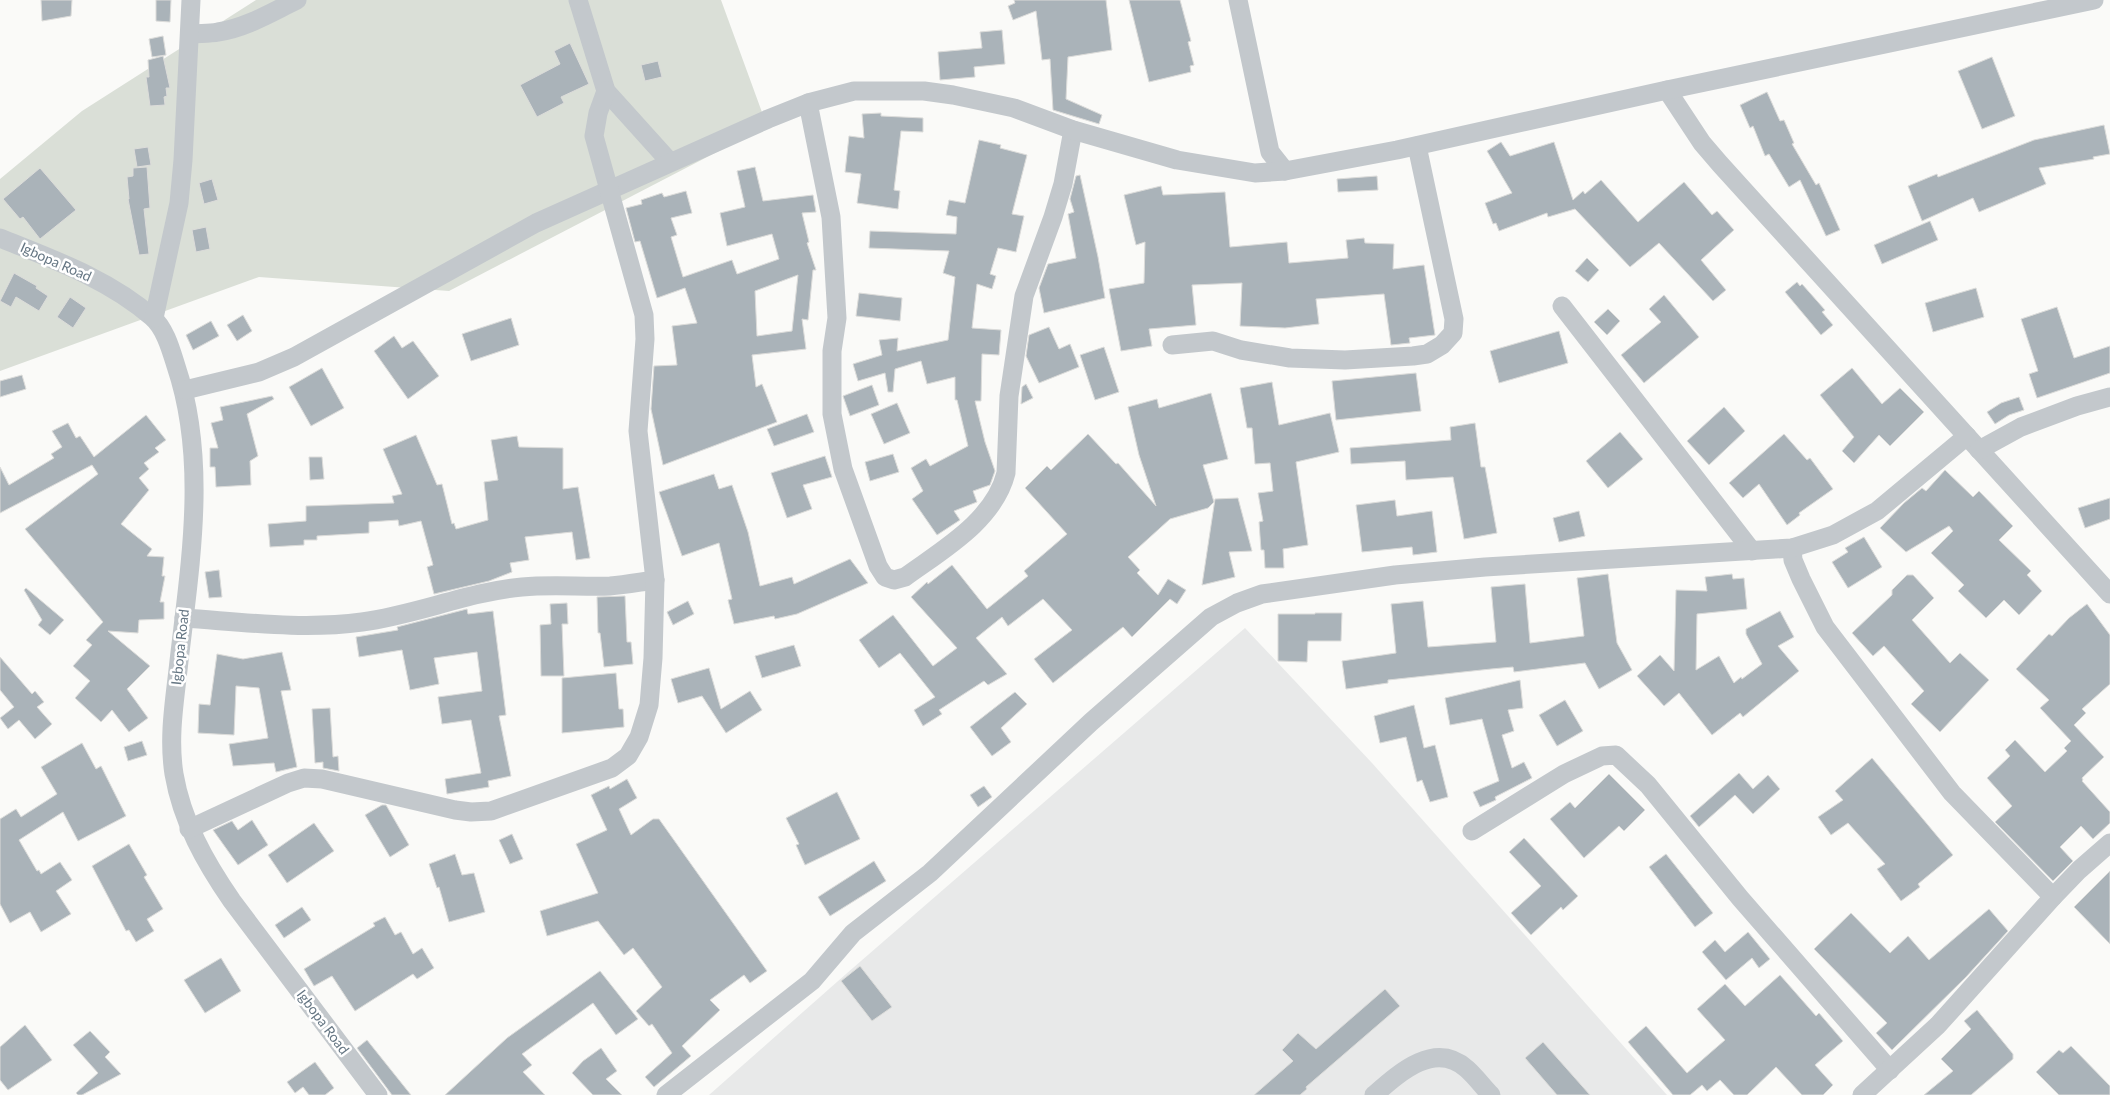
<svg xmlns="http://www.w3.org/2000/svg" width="2110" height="1095" font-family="Lato,sans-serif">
	<rect width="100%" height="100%" fill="#fafaf8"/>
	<!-- built -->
	<polygon fill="#e8e9e9" points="1245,628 1372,763 1667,1095 709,1095 846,974"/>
	<!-- green -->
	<polygon fill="#dadfd7" points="256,0 721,0 767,126 449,291 259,277 0,371 0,179 82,111"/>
	<!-- building -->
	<g fill="#aab3b9" stroke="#dcdcda" fill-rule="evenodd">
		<polygon points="41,0 72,0 71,16 42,21"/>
		<polygon points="156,0 171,0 170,22 156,21"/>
		<polygon points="1014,0 1106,0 1112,50 1068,57 1066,99 1102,115 1099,124 1053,110 1050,59 1042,60 1036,11 1013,20 1008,6 1015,3"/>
		<polygon points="1129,0 1180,0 1191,41 1188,42 1194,65 1190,66 1191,72 1149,82"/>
		<polygon points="1002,30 1005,64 974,67 975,77 940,80 938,52 982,48 980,32"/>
		<polygon points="163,36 166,55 152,57 149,39"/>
		<polygon points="570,43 589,84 561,97 564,103 537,117 520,85 560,64 554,51"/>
		<polygon points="163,56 170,88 166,88 167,96 164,97 165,105 150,106 146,77 149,77 148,60"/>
		<polygon points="1992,57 2015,116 1982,129 1958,71"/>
		<polygon points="658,61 662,77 645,81 641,65"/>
		<polygon points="1767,92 1780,121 1784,120 1794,143 1792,144 1816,185 1819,183 1840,230 1826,236 1800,180 1789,187 1769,154 1765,156 1753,126 1750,128 1740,105"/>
		<polygon points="881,113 881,116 923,118 923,132 901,131 894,190 900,191 898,209 857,203 861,174 845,172 849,136 864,138 862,114"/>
		<polygon points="2104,125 2110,154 2093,157 2094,159 2039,168 2046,184 1979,212 1973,198 1922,221 1908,186 1937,174 1938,177 2034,140"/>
		<polygon points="979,140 1001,145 1000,148 1027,155 1012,214 1024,216 1016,252 998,248 990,274 996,276 992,289 977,284 972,328 1001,330 999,355 982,354 981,401 975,401 985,442 995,471 990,485 973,491 977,502 954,511 960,520 937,535 912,499 923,491 911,468 926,459 930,466 968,446 957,400 955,400 955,377 927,384 921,361 895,369 893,392 888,392 885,373 858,381 853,364 882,355 879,340 898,338 897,351 948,340 955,277 943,273 949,251 869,248 870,231 956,234 957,217 946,215 949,200 965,203"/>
		<polygon points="1501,142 1510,156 1554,142 1573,200 1583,191 1585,194 1601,180 1638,222 1684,182 1712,215 1717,211 1734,230 1701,260 1726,290 1713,301 1659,243 1630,267 1575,209 1548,217 1547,213 1499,231 1496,223 1493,224 1485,203 1512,193 1487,151"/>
		<polygon points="148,147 151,165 137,167 134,149"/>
		<polygon points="147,167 150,208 144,209 149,254 139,255 128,199 129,199 127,177 133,176 133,168"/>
		<path d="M755,167L763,201L813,195L816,212L802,213L809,242L807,243L816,270H813L808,320L802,319L806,349L752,355L756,387L762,384L777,422L663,465L651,409L654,366L677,365L672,326L697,323L685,288L657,298L640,241L635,242L626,208L642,204L641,200L662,193L664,197L686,191L692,213L671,218L677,235L671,237L683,277L732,260L737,274L779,259L772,234L727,246L720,213L745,207L737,171ZM798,275L792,331L757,336L755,291Z"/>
		<polygon points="40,168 76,210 40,239 23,217 20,219 3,199"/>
		<polygon points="1080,175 1098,257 1105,298 1044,313 1039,288 1048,264 1076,258 1068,214 1074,212 1070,199 1076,176"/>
		<polygon points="1377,176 1378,190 1338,192 1337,179"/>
		<polygon points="212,179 218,200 204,204 199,183"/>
		<polygon points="1161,186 1163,195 1225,192 1230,247 1287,242 1289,263 1348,258 1346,240 1364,238 1365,243 1394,244 1393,269 1424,265 1435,335 1409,338 1410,343 1391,345 1384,294 1316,299 1319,324 1285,328 1240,326 1242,283 1192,285 1196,325 1149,329 1152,346 1121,351 1109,289 1144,283 1145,242 1136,245 1124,195"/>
		<polygon points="1930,221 1938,240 1882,264 1874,245"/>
		<polygon points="206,227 210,249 196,252 192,230"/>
		<polygon points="1587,258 1599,270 1588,282 1575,271"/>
		<polygon points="14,273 37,286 36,288 48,296 39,311 16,297 11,307 0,301"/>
		<polygon points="1797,282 1800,286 1802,284 1825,310 1822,312 1833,325 1821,335 1785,292"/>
		<polygon points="1976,288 1984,317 1933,332 1925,303"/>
		<polygon points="859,293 902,298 900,321 856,316"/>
		<polygon points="1664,295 1699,337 1644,383 1621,355 1661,322 1649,309"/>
		<polygon points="70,297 86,308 73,328 57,317"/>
		<polygon points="2057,307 2074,358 2110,346 2110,373 2037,398 2029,374 2038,371 2021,319"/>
		<polygon points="1608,309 1620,321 1607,335 1594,322"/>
		<polygon points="243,315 252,331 237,341 227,325"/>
		<polygon points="511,318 519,345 471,361 462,334"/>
		<polygon points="211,321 219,336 193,350 186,335"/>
		<polygon points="1049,327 1059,349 1070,344 1079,367 1039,383 1026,356 1029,335"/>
		<polygon points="1559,331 1568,363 1499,383 1490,351"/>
		<polygon points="394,336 402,348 413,341 439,376 408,399 374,351"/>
		<polygon points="1104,347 1119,392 1095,400 1080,355"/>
		<polygon points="322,368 344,408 311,426 289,387"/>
		<polygon points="1852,368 1882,404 1900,388 1924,412 1890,446 1879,435 1854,463 1842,451 1854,437 1820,395"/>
		<polygon points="1416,373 1421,411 1336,420 1332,381"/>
		<polygon points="22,375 26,389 0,397 0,381"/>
		<polygon points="1272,382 1279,425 1330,413 1339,452 1296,462 1308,545 1283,549 1284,568 1265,568 1264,550 1261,550 1259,522 1263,521 1258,493 1273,491 1270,463 1255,464 1252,428 1247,428 1240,388"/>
		<polygon points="1026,384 1033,398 1021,404 1022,387"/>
		<polygon points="872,385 879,405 850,416 843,396"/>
		<polygon points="1211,393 1228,459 1203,465 1214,502 1208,508 1170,519 1128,557 1140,570 1137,573 1158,595 1168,579 1186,590 1177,604 1170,599 1132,637 1123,627 1053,683 1034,659 1072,630 1043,599 1008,626 1002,617 976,638 1007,674 988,685 984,681 939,710 942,714 923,726 914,710 935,697 900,653 879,668 859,640 893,615 933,666 957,648 911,597 927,582 928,584 952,565 987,609 1028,576 1024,571 1067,534 1025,488 1047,466 1051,470 1088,434 1116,464 1118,463 1156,506 1139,455 1128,407 1157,399 1159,408"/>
		<polygon points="272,396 274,399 247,414 258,456 250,461 251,485 216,487 215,467 210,467 210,448 218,448 211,423 223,420 220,407"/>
		<polygon points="2019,397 2024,410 2009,415 1995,424 1987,412 2001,403"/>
		<polygon points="897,403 910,433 884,444 871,414"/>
		<polygon points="1724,407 1745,431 1709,465 1687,441"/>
		<polygon points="807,414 814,432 774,446 767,429"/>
		<polygon points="146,415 166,440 155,448 159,452 144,463 149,469 139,478 149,490 121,524 152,549 147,556 164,557 162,576 165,576 160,602 164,602 164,619 139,620 138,633 108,631 150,666 127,689 148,718 129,732 112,710 101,722 75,698 90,681 73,666 92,645 86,640 103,622 25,529 98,474 92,465 0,513 0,467 9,485 54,458 51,454 62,447 52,431 68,423 76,438 80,436 94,457"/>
		<polygon points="1475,423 1481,467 1485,467 1497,533 1464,539 1453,477 1406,480 1405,461 1351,464 1350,448 1451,440 1450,427"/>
		<polygon points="1620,432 1643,459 1608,488 1586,461"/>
		<polygon points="1784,434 1807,460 1810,458 1833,489 1799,513 1800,515 1787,525 1759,484 1743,498 1729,483"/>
		<polygon points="416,435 437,485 442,484 452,524 454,523 456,529 488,520 484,482 498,480 491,440 517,436 519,447 563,448 563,489 578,487 590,558 576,560 572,532 525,537 529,560 510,563 512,572 489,581 434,594 427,567 433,565 421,521 399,526 398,520 369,522 369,533 317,536 317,540 304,540 304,545 270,547 268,524 306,521 306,506 394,503 392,496 402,494 383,449"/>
		<polygon points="893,454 899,472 870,481 865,462"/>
		<polygon points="825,456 832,477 803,485 812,509 787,518 771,473"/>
		<polygon points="309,457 322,457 324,479 310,480"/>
		<polygon points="1945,470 1973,497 1979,491 2013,526 1999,540 2031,571 2027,575 2042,591 2019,615 2004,600 1986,618 1958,591 1964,585 1931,553 1953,531 1949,526 1906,552 1880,528 1904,503 1922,488 1926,491"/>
		<polygon points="714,474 719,489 732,485 748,532 760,586 792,577 794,584 850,559 868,583 797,614 775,619 774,616 734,624 728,600 732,599 719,543 682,556 659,492"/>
		<polygon points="1238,498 1252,551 1229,552 1235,577 1202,585 1215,499"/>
		<polygon points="2110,498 2110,519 2085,528 2078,508"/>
		<polygon points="1395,500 1397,516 1432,511 1437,552 1413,555 1412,547 1362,552 1356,505"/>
		<polygon points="1579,511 1585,536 1559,542 1553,518"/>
		<polygon points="1864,537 1882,567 1848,588 1832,562 1848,552 1845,548"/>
		<polygon points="219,570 222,597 209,598 205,572"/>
		<polygon points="1608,574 1617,643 1632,670 1599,689 1585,663 1514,672 1513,667 1491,669 1388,680 1388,683 1346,689 1342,661 1396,653 1391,604 1423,601 1428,647 1496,642 1491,587 1525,584 1530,643 1584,636 1577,578"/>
		<polygon points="1732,574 1733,579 1744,578 1747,609 1697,614 1696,670 1719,656 1734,683 1741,677 1742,679 1762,664 1746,634 1746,629 1780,611 1794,637 1778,646 1799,671 1743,717 1740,713 1712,735 1679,693 1664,706 1637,676 1660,655 1674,671 1676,590 1707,591 1705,577"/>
		<polygon points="1907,575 1913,575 1934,598 1912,620 1950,663 1960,653 1989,680 1940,732 1911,704 1924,691 1884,646 1873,656 1852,633 1892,595 1892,590"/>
		<polygon points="26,588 64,620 50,635 38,625 42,620 24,590"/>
		<polygon points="625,596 627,642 631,642 633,664 604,667 600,633 598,633 597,597"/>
		<polygon points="688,601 694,614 673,625 667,612"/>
		<polygon points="567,603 568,624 562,624 564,676 541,676 540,625 551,624 550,604"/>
		<polygon points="2087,604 2110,635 2110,684 2082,709 2086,713 2074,725 2104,757 2082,778 2083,780 2082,781 2110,812 2110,823 2093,839 2081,826 2060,847 2073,861 2053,881 1995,822 2012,806 1987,778 2010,756 2005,750 2015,740 2045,772 2067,751 2064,748 2071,741 2040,708 2049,700 2016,669 2049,634 2052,636 2069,618"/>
		<polygon points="467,609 468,614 493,611 506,715 499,716 511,776 488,781 489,787 447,794 445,779 481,773 471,720 442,724 438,697 482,691 477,652 434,658 439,684 410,690 402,650 359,657 356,637 398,630 397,627"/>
		<polygon points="1315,613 1342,613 1341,641 1308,641 1307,662 1278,661 1278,614 1315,614"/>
		<polygon points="794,645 801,666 762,678 755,656"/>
		<polygon points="282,652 291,690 281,691 297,767 276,772 274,763 233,766 229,744 268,738 259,688 236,686 234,735 198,733 199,704 210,705 217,654 243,659"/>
		<polygon points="0,657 32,694 35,691 44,702 37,707 52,724 35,739 19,720 8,729 0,718 14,707 0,690"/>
		<polygon points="709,668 721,709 750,691 762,710 726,733 702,696 678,703 671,679"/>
		<polygon points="616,673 619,709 623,709 624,727 562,733 562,678"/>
		<polygon points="1520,680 1523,708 1508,710 1514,731 1502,735 1512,768 1524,762 1532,778 1495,797 1496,800 1480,807 1473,792 1499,781 1482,719 1450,725 1445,698"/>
		<polygon points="1015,692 1027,704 1001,728 1011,742 992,756 970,727"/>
		<polygon points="1565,700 1583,731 1557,746 1539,715"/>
		<polygon points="1414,705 1424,748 1435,745 1448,797 1430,802 1422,780 1417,782 1406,737 1380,743 1374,716"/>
		<polygon points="330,708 333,757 338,756 339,771 323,768 323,762 315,763 312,709"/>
		<polygon points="142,741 147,755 128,761 124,747"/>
		<polygon points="82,743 96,769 101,766 126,816 78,841 63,812 19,840 37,871 39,870 41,874 60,862 72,880 56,891 71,914 41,932 30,912 10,923 0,904 0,819 16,809 21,817 57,794 41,767"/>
		<polygon points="1872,758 1953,855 1918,884 1920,887 1901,901 1877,869 1885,864 1848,823 1831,835 1818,817 1843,800 1835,791"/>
		<polygon points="1739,773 1753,789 1768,775 1780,789 1753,814 1735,795 1699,827 1690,816"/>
		<polygon points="1609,774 1645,810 1624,831 1619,826 1584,858 1550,819 1570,802 1575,808"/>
		<polygon points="627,779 637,798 619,809 631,835 653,819 659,819 767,971 750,983 744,975 710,1000 720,1010 682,1046 691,1056 654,1087 645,1077 672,1053 652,1024 649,1026 636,1011 662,987 633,948 624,955 598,921 547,936 540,911 598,893 576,844 607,830 591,795 609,786 610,789"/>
		<polygon points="984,786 992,797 978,807 970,795"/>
		<polygon points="837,792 860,839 805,865 796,845 799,844 786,818"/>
		<polygon points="382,805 386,805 409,845 390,857 365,815"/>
		<polygon points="252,820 268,845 238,865 213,830 232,821 238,830"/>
		<polygon points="314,823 334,851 287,883 268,855"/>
		<polygon points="512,834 523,859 510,864 499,840"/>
		<polygon points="1524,838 1578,896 1563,910 1561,907 1531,935 1511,913 1541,886 1509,852"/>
		<polygon points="129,844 147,875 144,877 163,909 147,919 154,931 136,942 129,930 126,931 92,866"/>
		<polygon points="455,854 462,875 474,873 485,912 449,922 439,887 437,888 429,864"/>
		<polygon points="1666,854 1713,913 1695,927 1649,867"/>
		<polygon points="874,861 886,881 830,916 818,897"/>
		<polygon points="2110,871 2110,944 2074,907"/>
		<polygon points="302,907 311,920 284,938 275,925"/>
		<polygon points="1989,909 2008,931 1966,977 1892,1050 1876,1033 1887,1023 1814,949 1851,913 1890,953 1908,936 1929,960"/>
		<polygon points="385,917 395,935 401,932 413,954 422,948 434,968 417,979 413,974 355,1011 332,976 314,986 304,969 375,926 373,923"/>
		<polygon points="1748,932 1770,959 1759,968 1752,958 1726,980 1702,952 1715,940 1725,952"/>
		<polygon points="221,958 241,991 205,1013 184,980"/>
		<polygon points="860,966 892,1007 872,1021 841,981"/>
		<polygon points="600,971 638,1019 616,1035 593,1003 522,1054 532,1065 523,1072 545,1095 445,1095 507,1038"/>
		<polygon points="1780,975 1816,1016 1819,1013 1843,1041 1815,1065 1833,1085 1823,1095 1802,1095 1776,1067 1747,1095 1734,1095 1720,1080 1707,1091 1702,1085 1690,1095 1673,1095 1628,1042 1646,1026 1687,1073 1725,1040 1697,1009 1725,984 1745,1006"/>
		<polygon points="1385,989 1400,1006 1306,1087 1307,1089 1300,1095 1254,1095 1293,1061 1282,1050 1298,1033 1316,1049"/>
		<polygon points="1977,1010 2013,1054 2013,1059 1971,1095 1924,1095 1953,1071 1941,1059 1971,1029 1964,1021"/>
		<polygon points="25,1025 52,1060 8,1090 0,1080 0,1047"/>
		<polygon points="90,1031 110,1052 105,1057 121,1074 82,1095 78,1095 76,1093 98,1073 73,1045"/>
		<polygon points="367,1040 411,1095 392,1095 357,1048"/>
		<polygon points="1543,1042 1590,1095 1557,1095 1525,1058"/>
		<polygon points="2071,1046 2110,1086 2110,1095 2059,1095 2036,1072 2059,1050 2063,1053"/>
		<polygon points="601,1048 617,1071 606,1079 622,1095 593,1095 572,1073 583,1061"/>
		<polygon points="315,1062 334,1088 325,1095 309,1095 303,1087 295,1093 287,1082"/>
	</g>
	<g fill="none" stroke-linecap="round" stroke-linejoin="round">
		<!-- minor -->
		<g stroke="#c3c8cc" stroke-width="19">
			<polyline points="578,0 606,91 670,162"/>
			<polyline points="1238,0 1270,152 1285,171"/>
			<path d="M191,34C200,33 209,34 218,32C246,28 272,12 297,0"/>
			<polyline points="1667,90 1702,143 1720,164 2110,594"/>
			<path d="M808,103L831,217L837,318L832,351V414L843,469L878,566L885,577L894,580L905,577C942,550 994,521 1006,473L1009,396L1024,296L1053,217L1063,184L1073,130"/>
			<path d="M0,238C52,259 109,279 152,317C165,328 171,350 176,366C208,461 190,564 179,661C175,699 168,736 174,774C182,821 205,862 232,901L378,1095"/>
			<polyline points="1562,306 1752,551"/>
			<polyline points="154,318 179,203 183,160 191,0"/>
			<polyline points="1172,345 1213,341 1241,350 1290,358 1345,360 1413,356 1427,354 1442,345 1453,333 1454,319 1417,146"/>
			<polyline points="185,390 259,372 294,357 536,223 768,119 808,103 854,91 924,91 953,95 1014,108 1073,130 1177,160 1255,173 1285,171 1397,150 1667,90 2094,0"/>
			<polyline points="1979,450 2021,427 2077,406 2110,397"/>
			<polyline points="1792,548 1793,560 1801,579 1825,627 1952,793 2053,897 2079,870 2110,843"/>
			<path d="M184,618C243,622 303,630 362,622C416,615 468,592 522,587C551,584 581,587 610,586C625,585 640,582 655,580"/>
			<polyline points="189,829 288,783 304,778 322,779 455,810 471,812 491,811 612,768 628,756 639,737 649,705 653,658 655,580 638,431 645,339 644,315 594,136 598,113 606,91"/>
			<polyline points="1472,831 1564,774 1602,756 1616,755 1648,785 1740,898 1890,1070"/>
			<polyline points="666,1095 812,981 853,933 930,873 1091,722 1211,617 1237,603 1262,594 1395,575 1485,567 1792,548 1833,535 1877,511 1967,436"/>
			<path d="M1374,1095C1399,1073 1435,1040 1467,1069C1476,1077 1483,1087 1491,1095"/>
			<polyline points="1862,1095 1938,1025 2053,897"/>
		</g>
	</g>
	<g text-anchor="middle" stroke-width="5" stroke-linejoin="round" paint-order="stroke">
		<!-- street labels -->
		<g font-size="14" fill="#657683" stroke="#fff">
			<text transform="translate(56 262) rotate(24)" y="5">Igbopa Road</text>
			<text transform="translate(180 647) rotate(-84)" y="5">Igbopa Road</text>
			<text transform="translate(323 1022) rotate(53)" y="5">Igbopa Road</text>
		</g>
	</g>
</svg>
